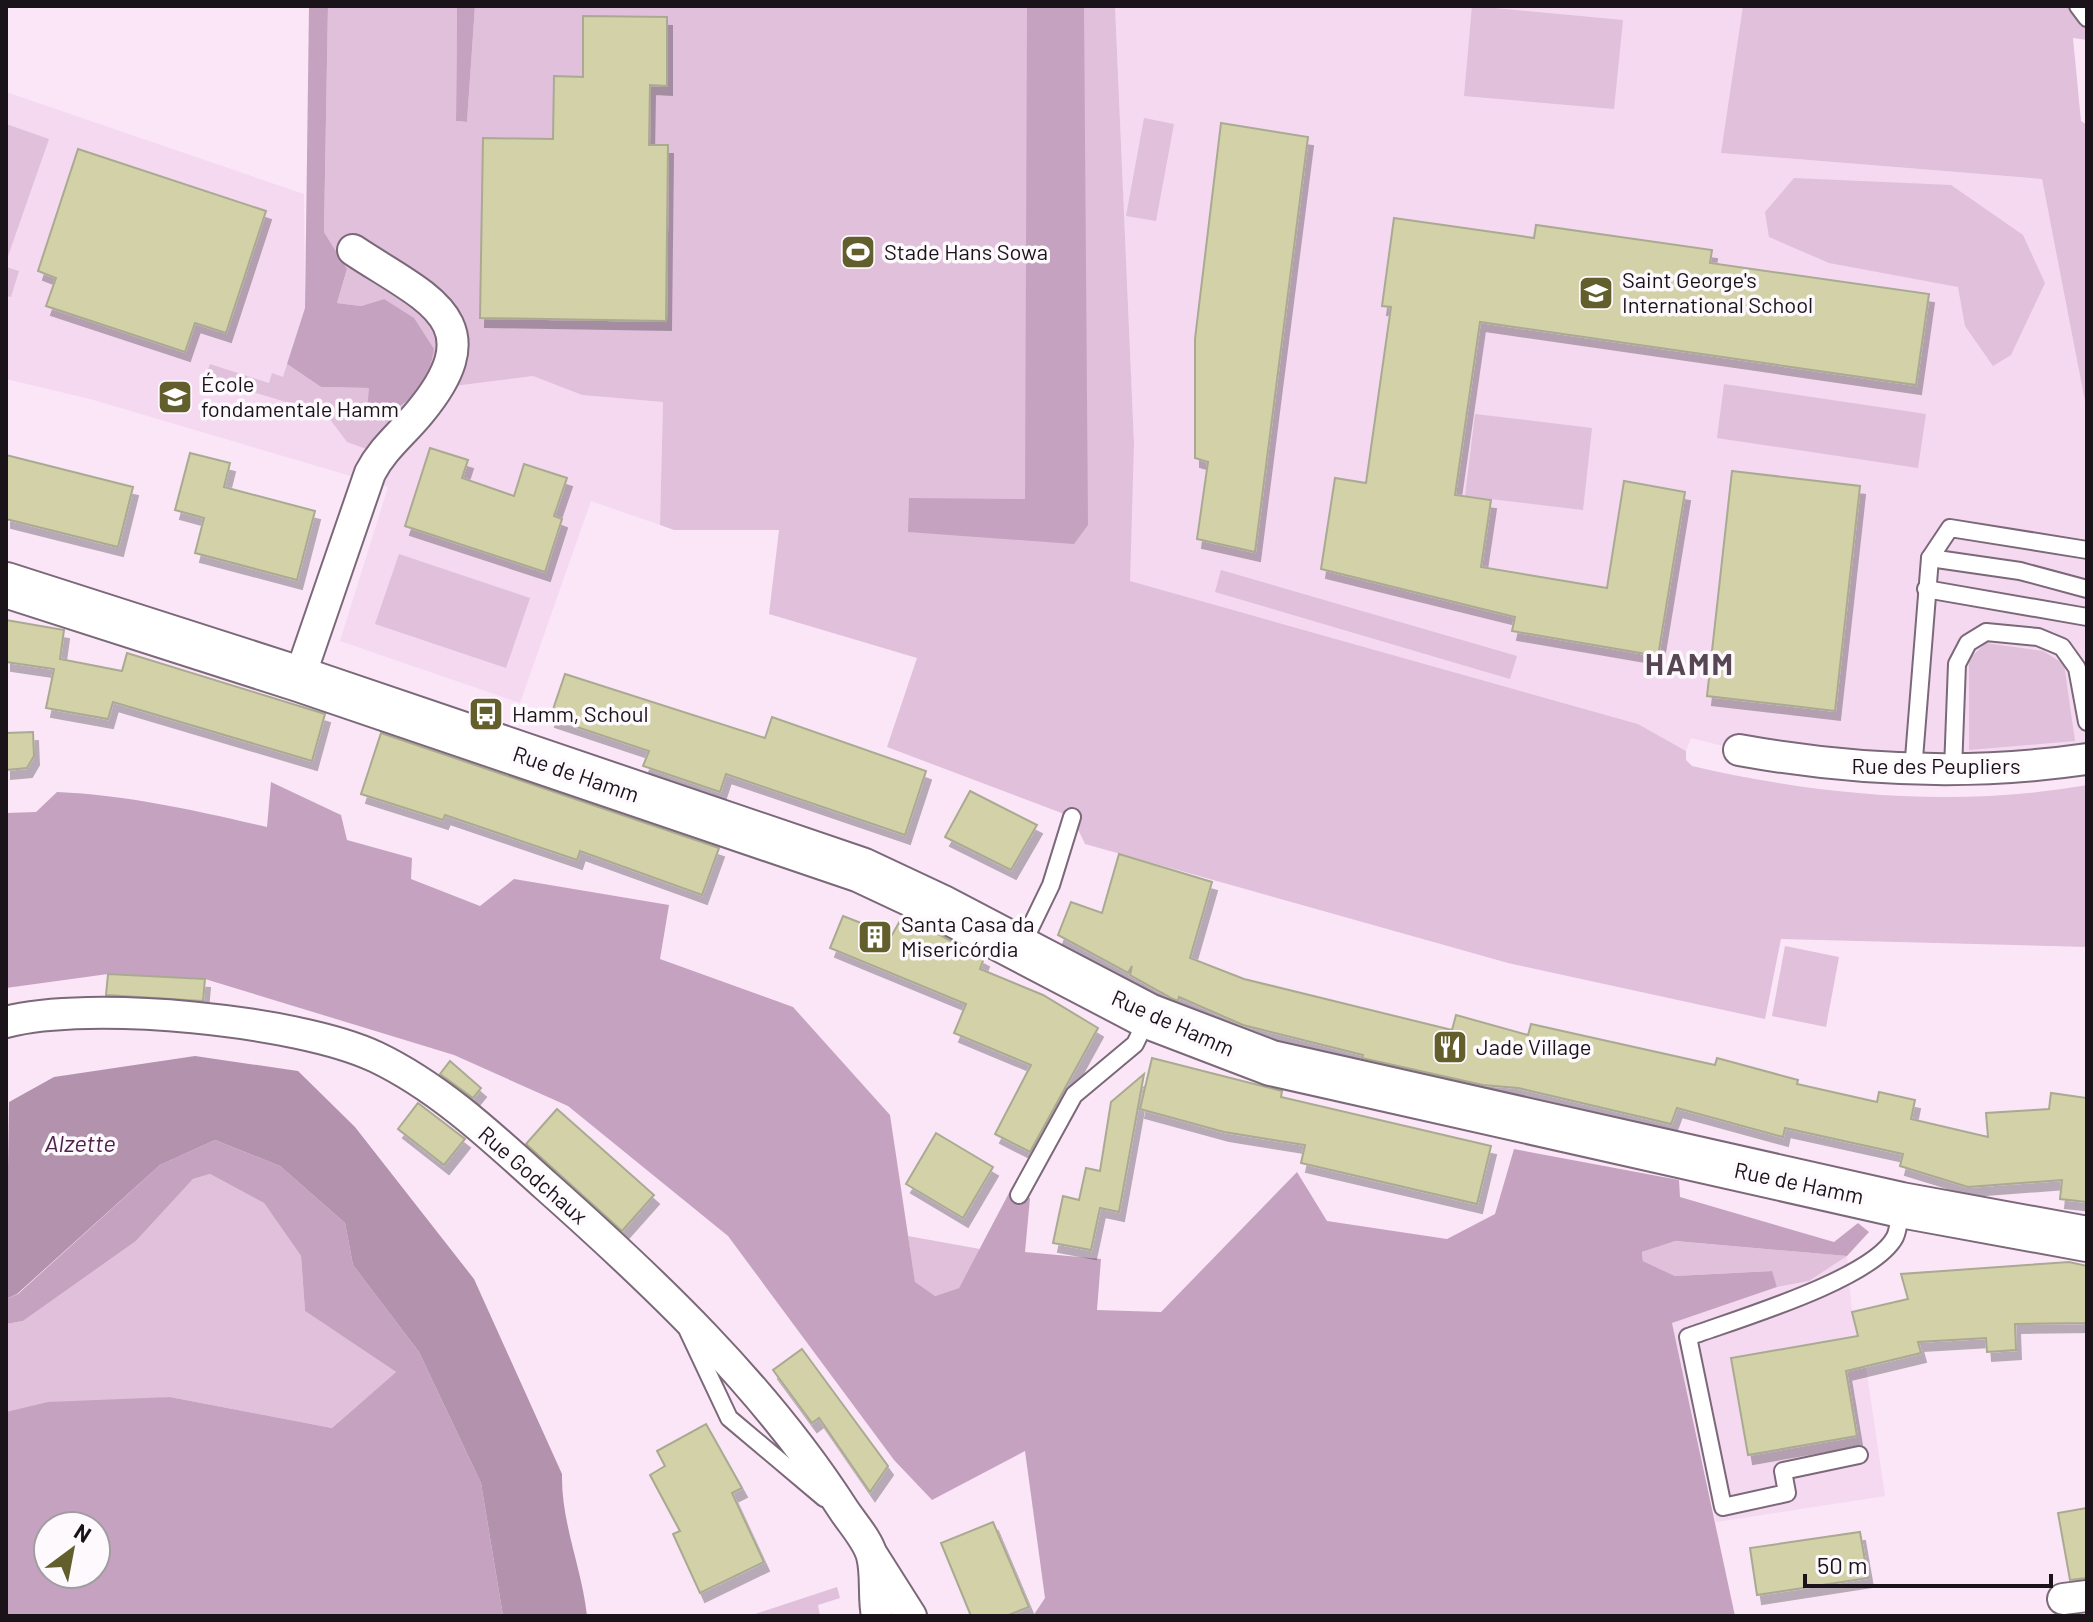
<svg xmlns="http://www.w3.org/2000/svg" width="2093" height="1622" font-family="Barlow,sans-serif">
	<defs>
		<filter id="shadow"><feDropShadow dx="5" dy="9" stdDeviation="0" flood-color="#0004"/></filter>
	</defs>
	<rect width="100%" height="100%" fill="#fbe6f8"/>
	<!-- built -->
	<g fill="#f4d9f0">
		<polygon points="1115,6 1743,6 1722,153 2042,179 2087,412 2087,759 1739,750 1691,738 1686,751 1638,724 1129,581 1134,444"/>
		<polygon points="6,92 304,194 305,308 283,377 269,383 210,364 206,378 326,414 347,442 437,388 533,376 582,395 663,402 660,525 591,501 520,703 340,641 388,487 90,399 6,379"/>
		<polygon points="1847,1256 1852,1312 1866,1367 1885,1496 1716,1522 1672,1323 1777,1287 1809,1281"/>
	</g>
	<!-- green -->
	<g fill="#e0c0db">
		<path d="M328,6H457L456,121L467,122L475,6H1115L1134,444L1130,581L1638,724L1686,751V760L1692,766C1821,796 1956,808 2087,785V947L1781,939L1765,1019L1508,963L1085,844L1072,817L887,747L917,658L769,614L779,530H674L660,525L663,402L582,395L533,376L438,388L380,454L347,442L326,414L205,378L210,364L269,383L272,373L283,377L287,364L321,387L369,388L384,299L361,306L337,303L347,269L324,232Z"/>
		<polygon points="1472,6 1623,20 1614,109 1464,96"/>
		<polygon points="1743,6 2078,6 2087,18 2087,40 2073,38 2081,121 2087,125 2087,412 2042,179 1721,153"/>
		<polygon points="1144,118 1174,124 1156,221 1126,216"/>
		<polygon points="6,124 49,139 7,259 6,259"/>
		<polygon points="1794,178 1951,185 2023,235 2045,283 2011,355 1993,366 1965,326 1958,287 1829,263 1769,237 1765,212"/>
		<polygon points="6,267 19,271 11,297 6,296"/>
		<polygon points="1724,384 1926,414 1918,468 1717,438"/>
		<polygon points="1475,414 1592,428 1583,510 1465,496"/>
		<polygon points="399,554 530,598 506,668 375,624"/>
		<polygon points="1221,570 1517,656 1510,679 1215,592"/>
		<polygon points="1986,643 2043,651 2064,664 2075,741 1969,750 1969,659"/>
		<polygon points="1785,946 1839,957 1826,1027 1772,1016"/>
		<polygon points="210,1174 264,1203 301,1256 305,1311 396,1372 332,1428 170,1397 6,1412 6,1324 23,1321 136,1241 193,1179"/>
		<polygon points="908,1236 980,1249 959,1288 935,1296 915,1283"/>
		<polygon points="1674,1241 1847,1256 1809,1281 1777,1287 1771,1271 1675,1276 1643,1261 1642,1252"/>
		<polygon points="837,1587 840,1598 818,1605 820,1616 749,1616"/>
	</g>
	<!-- forest -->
	<g fill="#c5a3c0" fill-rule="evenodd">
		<path d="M309,6H328L324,232L347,269L337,303L361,306L384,299L414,318L434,349C428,386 412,401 380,418L367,411L369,388L321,387L287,364L305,308Z"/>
		<polygon points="457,6 475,6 467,122 456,121"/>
		<polygon points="1027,6 1084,6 1088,525 1074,544 908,532 909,498 1025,499"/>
		<path d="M271,782L341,815L347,840L412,858L411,879L480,906L514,879L669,905L660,959L793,1007L890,1115L915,1282L935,1296L959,1288L1009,1193L1030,1198L1025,1252L1101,1259L1097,1310L1161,1312L1297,1172L1327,1221L1447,1239L1495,1214L1514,1149L1679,1180L1680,1197L1834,1242L1858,1223L1869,1232L1847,1256L1675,1241L1642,1252L1643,1261L1675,1276L1772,1271L1777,1287L1672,1323L1735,1616H1033L1045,1598L1025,1451L932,1500L894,1460L728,1236L568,1106L454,1055L205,979L108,974L6,988V813L36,812L57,792C129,795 197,811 267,827Z"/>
		<path d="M215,1140L280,1166L345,1223L353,1265L419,1352L481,1483L503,1616H6V1412L48,1402L170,1397L332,1428L396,1372L305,1311L301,1256L264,1203L210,1174L193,1179L136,1241L23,1321L6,1324V1299L18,1294L160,1165ZM48,1526H96V1574H48Z"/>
	</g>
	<!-- water -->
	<path fill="#b392ae" d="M195,1056L298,1071L355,1127L474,1279L562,1474C561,1523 582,1568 587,1616H503L481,1483L419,1352L353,1265L345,1223L280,1166L215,1140L160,1165L17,1294L6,1299L9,1102L54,1077Z"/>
	<!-- building -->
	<g fill="#d3d1a7" stroke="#aaaa92" stroke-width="2" filter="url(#shadow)">
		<polygon points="583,16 667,17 667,86 650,85 649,145 668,145 666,321 480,318 483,138 553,139 554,76 583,77"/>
		<polygon points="1221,123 1308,137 1255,552 1197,539 1208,462 1195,458 1195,339"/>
		<polygon points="78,149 266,211 226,333 195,323 185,352 46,306 56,278 38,271"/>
		<polygon points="1394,218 1534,238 1536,225 1712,250 1710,263 1929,294 1916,385 1480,322 1455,495 1491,500 1481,567 1607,588 1624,481 1685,492 1658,656 1512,631 1515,617 1321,569 1335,478 1366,483 1391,307 1382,306"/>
		<polygon points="430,448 468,460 462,478 514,496 524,464 567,478 554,516 562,519 545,572 405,526"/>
		<polygon points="190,453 230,463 224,487 315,511 297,580 195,553 204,518 175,510"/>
		<polygon points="6,455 133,487 118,547 6,519"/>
		<polygon points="1732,471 1860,486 1835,711 1707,696"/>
		<polygon points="6,620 64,630 60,659 122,671 127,653 325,714 312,761 113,702 108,719 46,708 54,669 6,662"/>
		<polygon points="565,674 765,738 772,717 926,771 905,835 726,774 720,792 643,766 649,751 550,718"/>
		<polygon points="33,732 34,756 27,768 6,770 6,733"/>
		<polygon points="381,733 719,848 702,895 580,851 577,860 445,815 443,820 361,794"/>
		<polygon points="970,791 1037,825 1011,870 945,837"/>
		<polygon points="1119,854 1212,882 1190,958 1244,979 1452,1030 1456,1015 1528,1035 1531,1024 1715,1065 1717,1058 1798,1080 1797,1084 1877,1102 1879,1092 1915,1100 1911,1119 1988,1137 1986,1113 2049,1109 2051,1093 2087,1098 2087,1202 2060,1199 2062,1180 1968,1187 1900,1166 1903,1154 1785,1128 1783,1137 1677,1108 1671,1124 1518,1088 1483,1085 1362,1058 1363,1055 1243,1025 1179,997 1178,1001 1173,999 1130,975 1132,966 1128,973 1058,935 1071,902 1102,913"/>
		<polygon points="843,916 892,935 901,919 936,933 984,958 980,969 1043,995 1098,1028 1030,1152 995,1134 1031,1065 954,1033 966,1004 830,948"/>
		<polygon points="108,974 205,979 203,1001 106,995"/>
		<polygon points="1152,1058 1282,1091 1281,1097 1491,1146 1477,1204 1301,1163 1305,1145 1224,1132 1140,1109"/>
		<polygon points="450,1061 481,1088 473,1098 440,1074"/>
		<polygon points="1144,1074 1119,1212 1100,1208 1091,1250 1053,1243 1063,1196 1079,1200 1086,1168 1100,1171 1111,1102"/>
		<polygon points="418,1103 465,1139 444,1165 398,1129"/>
		<polygon points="557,1109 654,1195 622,1231 526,1144"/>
		<polygon points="936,1133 993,1167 963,1218 906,1184"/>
		<polygon points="2069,1262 2087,1266 2087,1323 2015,1324 2016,1350 1987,1352 1986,1338 1918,1342 1921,1353 1846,1371 1857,1436 1748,1455 1731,1358 1858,1336 1852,1312 1908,1299 1901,1274"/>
		<polygon points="802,1349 888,1466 870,1492 819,1418 812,1423 773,1370"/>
		<polygon points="706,1424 742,1488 732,1493 764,1562 700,1593 673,1534 680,1531 650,1475 665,1466 657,1451"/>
		<polygon points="2087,1508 2087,1578 2070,1580 2058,1513"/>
		<polygon points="993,1522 1029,1607 1006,1616 971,1616 941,1543"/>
		<polygon points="1860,1532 1868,1578 1757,1595 1750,1548"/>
	</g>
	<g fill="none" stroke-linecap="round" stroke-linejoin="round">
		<!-- service casing -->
		<g stroke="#7b6878" stroke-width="20">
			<g id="service">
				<polyline points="2078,6 2087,18"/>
				<polyline points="1930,558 2020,571 2087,589"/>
				<polyline points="1926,589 2087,617"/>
				<polyline points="1953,770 1957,664 1968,643 1986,632 2038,637 2062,647 2077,668 2087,722"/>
				<polyline points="1913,771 1930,558 1950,528 2087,550"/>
				<polyline points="1021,947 1051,885 1072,817"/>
				<polyline points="1019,1195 1074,1095 1135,1044 1148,1017"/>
				<polyline points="688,1331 729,1418 824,1498"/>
				<path d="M1859,1455L1783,1471L1787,1493L1723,1507L1688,1337C1734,1320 1872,1280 1895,1237C1899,1229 1899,1216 1901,1207"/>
			</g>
		</g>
		<!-- minor casing -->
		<g stroke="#7b6878" stroke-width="34">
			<g id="minor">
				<path d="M299,679L370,473C383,448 403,433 420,412C496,320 425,298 353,250"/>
				<path d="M1739,750C1855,771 1970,776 2087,759"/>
				<path d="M6,1022C89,1000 298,1020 376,1057C439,1087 493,1138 545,1185C654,1282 763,1385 843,1509C852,1523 868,1540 872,1556C877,1575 873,1596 877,1616"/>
				<polyline points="873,1556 911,1616"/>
				<polyline points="2063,1599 2087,1596"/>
			</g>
		</g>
		<!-- secondary casing -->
		<g stroke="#7b6878" stroke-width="48">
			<polyline id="secondary" points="6,585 299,679 861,870 942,908 1148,1016 1271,1063 1901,1205 2087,1239"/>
		</g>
		<!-- service -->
		<use href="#service" stroke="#fff" stroke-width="16"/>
		<!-- minor -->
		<use href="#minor" stroke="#fff" stroke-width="30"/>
		<!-- secondary -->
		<use href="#secondary" stroke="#fff" stroke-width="44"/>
	</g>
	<!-- icons -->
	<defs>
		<g id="stadium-square" transform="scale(1.8)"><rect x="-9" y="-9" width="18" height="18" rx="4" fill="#635f2c" stroke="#fdf9fd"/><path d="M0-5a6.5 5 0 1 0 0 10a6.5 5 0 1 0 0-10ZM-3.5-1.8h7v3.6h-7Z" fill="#fff"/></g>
		<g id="school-square" transform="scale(1.8)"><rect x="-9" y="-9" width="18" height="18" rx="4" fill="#635f2c" stroke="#fdf9fd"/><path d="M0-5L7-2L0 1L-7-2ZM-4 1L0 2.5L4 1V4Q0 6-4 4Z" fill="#fff"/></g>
		<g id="bus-square" transform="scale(1.8)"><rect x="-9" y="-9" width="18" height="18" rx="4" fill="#635f2c" stroke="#fdf9fd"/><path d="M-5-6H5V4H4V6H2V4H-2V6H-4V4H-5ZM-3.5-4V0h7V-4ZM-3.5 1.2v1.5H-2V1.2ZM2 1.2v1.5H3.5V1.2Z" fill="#fff"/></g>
		<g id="building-square" transform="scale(1.8)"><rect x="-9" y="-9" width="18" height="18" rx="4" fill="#635f2c" stroke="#fdf9fd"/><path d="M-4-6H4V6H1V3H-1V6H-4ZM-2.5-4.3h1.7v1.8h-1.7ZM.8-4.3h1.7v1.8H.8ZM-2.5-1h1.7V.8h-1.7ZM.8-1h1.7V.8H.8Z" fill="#fff"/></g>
		<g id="restaurant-square" transform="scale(1.8)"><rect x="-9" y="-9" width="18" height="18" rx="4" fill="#635f2c" stroke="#fdf9fd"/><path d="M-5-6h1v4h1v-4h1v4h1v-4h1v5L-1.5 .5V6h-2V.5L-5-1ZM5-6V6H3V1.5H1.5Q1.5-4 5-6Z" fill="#fff"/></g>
	</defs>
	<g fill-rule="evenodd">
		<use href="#stadium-square" x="858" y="252"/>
		<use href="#school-square" x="1596" y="293"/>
		<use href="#school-square" x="175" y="397"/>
		<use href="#bus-square" x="486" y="714"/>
		<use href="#building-square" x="875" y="937"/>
		<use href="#restaurant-square" x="1450" y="1047"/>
	</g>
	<g text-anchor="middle" stroke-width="7" stroke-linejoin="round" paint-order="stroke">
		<!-- poi labels -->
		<g font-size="22" fill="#1a1319" stroke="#fdf9fd" text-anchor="start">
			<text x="884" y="260">Stade Hans Sowa</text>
			<text x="1622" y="288">Saint George's<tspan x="1622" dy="25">International School</tspan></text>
			<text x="201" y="392">École<tspan x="201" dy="25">fondamentale Hamm</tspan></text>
			<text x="512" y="722">Hamm, Schoul</text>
			<text x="901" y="932">Santa Casa da<tspan x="901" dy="25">Misericórdia</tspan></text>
			<text x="1476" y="1055">Jade Village</text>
		</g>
		<!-- street labels -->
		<g font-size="22" fill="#1a1319" stroke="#fdf9fd">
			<text x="1936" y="774">Rue des Peupliers</text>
			<text transform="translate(576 774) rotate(19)" y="8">Rue de Hamm</text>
			<text transform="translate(1173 1023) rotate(24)" y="8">Rue de Hamm</text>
			<text transform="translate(533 1175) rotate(41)" y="8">Rue Godchaux</text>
			<text transform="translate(1799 1183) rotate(12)" y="8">Rue de Hamm</text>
		</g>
		<!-- water labels -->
		<g font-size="24" font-style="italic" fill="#4d2249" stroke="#fdf9fd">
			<text x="80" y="1152">Alzette</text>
		</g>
		<!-- district labels -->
		<g font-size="30" font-weight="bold" letter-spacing="2" fill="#574654" stroke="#fdf9fd">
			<text x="1690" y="675">HAMM</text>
		</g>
	</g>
	<!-- border -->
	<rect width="2093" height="1622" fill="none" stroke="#1a1319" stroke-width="16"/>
	<!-- north arrow -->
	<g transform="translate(72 1550) rotate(32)"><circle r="38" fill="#fdf9fd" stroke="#a29da2" stroke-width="2"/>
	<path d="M0-6L14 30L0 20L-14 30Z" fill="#635f2c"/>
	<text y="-12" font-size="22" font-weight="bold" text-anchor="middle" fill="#1a1319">N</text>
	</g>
	<!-- scale -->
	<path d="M1805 1574v12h246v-12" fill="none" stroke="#1a1319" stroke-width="4"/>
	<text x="1817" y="1574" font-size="24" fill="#1a1319" stroke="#fdf9fd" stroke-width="6" paint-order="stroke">50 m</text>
</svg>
